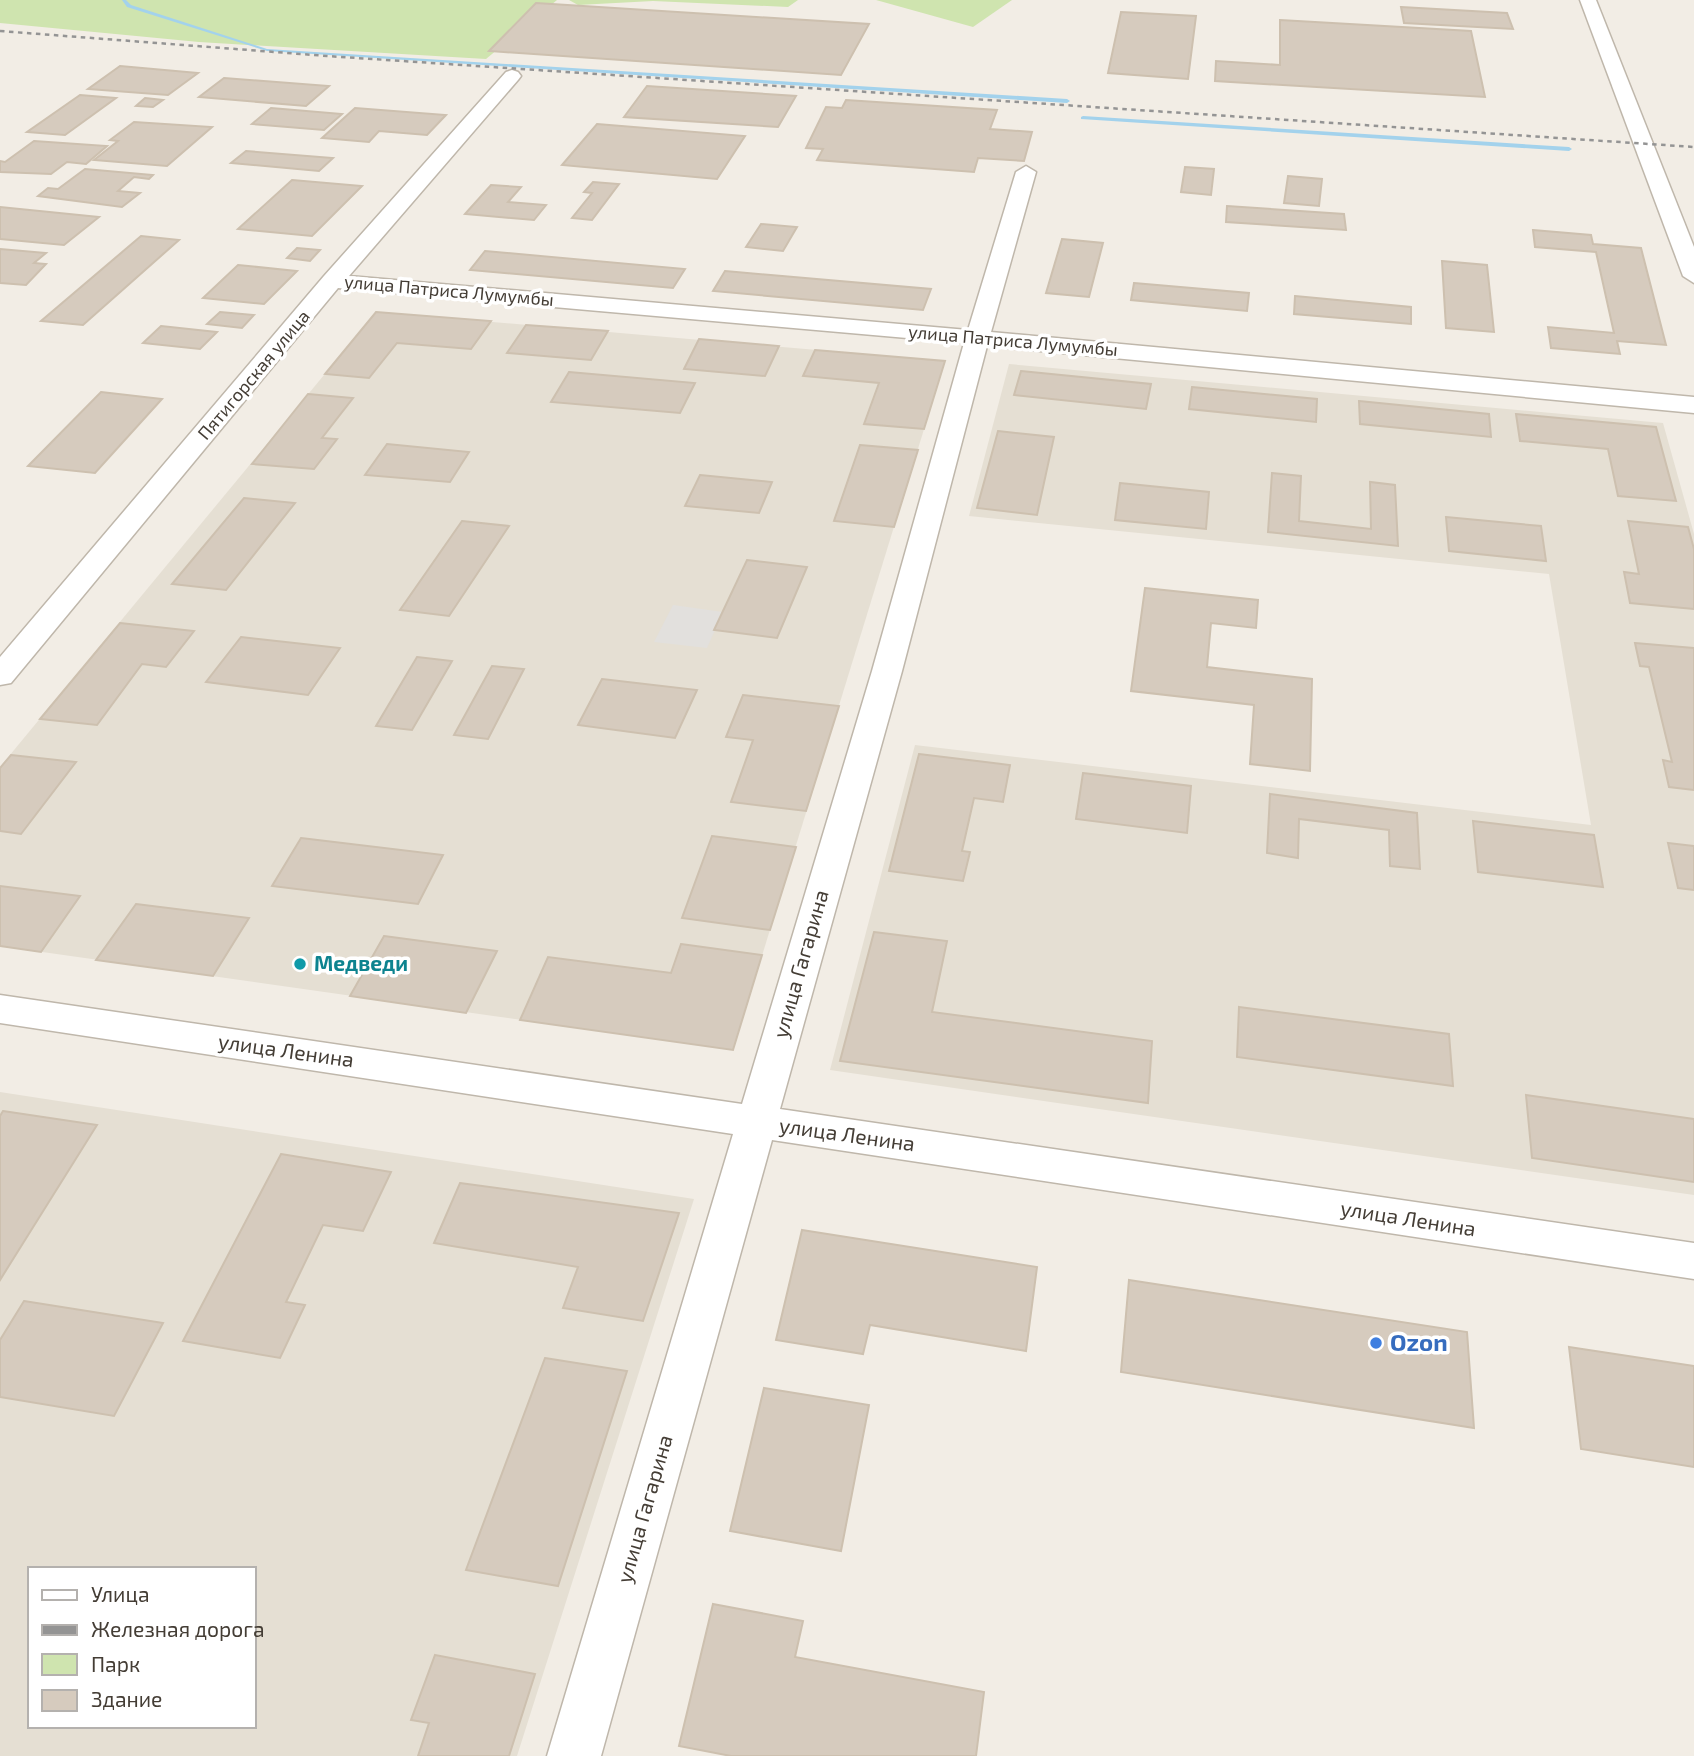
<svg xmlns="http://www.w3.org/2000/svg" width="1694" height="1756" font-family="'Exo 2',sans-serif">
	<rect width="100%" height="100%" fill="#f2ede5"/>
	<!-- residential -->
	<g fill="#e5dfd3" fill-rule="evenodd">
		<polygon points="376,312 945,361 733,1050 0,946 0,767"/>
		<polygon points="1009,364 1663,423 1694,534 1694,1195 830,1070 915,745 1591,825 1549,574 969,516"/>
		<path d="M0,1092L694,1199L517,1756H0ZM30,1569H254V1726H30Z"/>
	</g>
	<!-- green -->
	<g fill="#cfe4af">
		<polygon points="0,0 557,0 486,59 199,42 0,23"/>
		<polygon points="569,0 798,0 788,7 653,1 578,5"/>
		<polygon points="876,0 1012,0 973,27"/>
	</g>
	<!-- parking -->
	<polygon fill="#e2e0dd" points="673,605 723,612 707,648 654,642"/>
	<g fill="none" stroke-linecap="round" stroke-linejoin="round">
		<!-- stream -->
		<g fill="#a3d2ec" fill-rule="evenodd">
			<polygon points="122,0 126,0 131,5 267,49 1067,99 1070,101 1067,103 267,51 127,7"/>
			<polygon points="1083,116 1569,147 1572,149 1569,151 1081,119 1081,117"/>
		</g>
	</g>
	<!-- building -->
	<g fill="#d6cbbe" stroke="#cdc0af" stroke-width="2">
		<polygon points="536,3 869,24 841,75 489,51"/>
		<polygon points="1401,7 1507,13 1513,29 1404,23"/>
		<polygon points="1121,12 1196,16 1188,79 1108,73"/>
		<polygon points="1280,20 1471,31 1485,97 1215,81 1216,61 1280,65"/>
		<polygon points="120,66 198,73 168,95 88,89"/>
		<polygon points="224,78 329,86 306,106 199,97"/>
		<polygon points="647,86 796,96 778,127 624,117"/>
		<polygon points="80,95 116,98 65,135 27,132"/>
		<polygon points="145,98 163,100 153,107 136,106"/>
		<polygon points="846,100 997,110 990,129 1032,132 1024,161 978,158 974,172 817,160 823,149 806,148 826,107 842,108"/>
		<polygon points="271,108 342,114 324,130 252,124"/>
		<polygon points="355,108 446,115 427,135 379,131 369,142 322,138"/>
		<polygon points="134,122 212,127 167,166 94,160 118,141 110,140"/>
		<polygon points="597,124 745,136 717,179 562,165"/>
		<polygon points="34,141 107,146 86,164 67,162 51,174 0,172 0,161 5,162"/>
		<polygon points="246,151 333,158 319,171 231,163"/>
		<polygon points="1185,167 1214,169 1211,195 1181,192"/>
		<polygon points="85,169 153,175 149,179 134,177 118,191 140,193 122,207 38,196 48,188 58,189"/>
		<polygon points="1288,176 1322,179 1319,206 1284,203"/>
		<polygon points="292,180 362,186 312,236 238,229"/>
		<polygon points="593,182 619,184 592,220 572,218 592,193 584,192"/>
		<polygon points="491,185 521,187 508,202 546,205 534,220 465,214"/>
		<polygon points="1227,206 1344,214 1346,230 1226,222"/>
		<polygon points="0,207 99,217 64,245 0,239"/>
		<polygon points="761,224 797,227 783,251 746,247"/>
		<polygon points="1533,230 1591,235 1593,244 1641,248 1666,345 1617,341 1620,354 1551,348 1548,327 1614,333 1596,252 1535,247"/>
		<polygon points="141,236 179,240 83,325 41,321"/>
		<polygon points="1062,239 1103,243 1089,297 1046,293"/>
		<polygon points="297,248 320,250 310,261 287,258"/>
		<polygon points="0,249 46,253 34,263 46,264 26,285 0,283"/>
		<polygon points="485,251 685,269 673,288 470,270"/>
		<polygon points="1442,261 1487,265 1494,332 1446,328"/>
		<polygon points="238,265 297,271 264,304 203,298"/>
		<polygon points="725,271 931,289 923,310 713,291"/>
		<polygon points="1134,283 1249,293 1247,311 1131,300"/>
		<polygon points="1295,296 1411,307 1411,324 1294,314"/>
		<polygon points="220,312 254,315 242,328 207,324"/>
		<polygon points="376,312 491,321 471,349 397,343 369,378 325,374"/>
		<polygon points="526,325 608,331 591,360 507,353"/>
		<polygon points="161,326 217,332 200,349 143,343"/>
		<polygon points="699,339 779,346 765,376 684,369"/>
		<polygon points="815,350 945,361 924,429 864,424 879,383 803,376"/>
		<polygon points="1021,371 1151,384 1146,409 1014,395"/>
		<polygon points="569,372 695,383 680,413 551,402"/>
		<polygon points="1192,387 1317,399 1316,422 1189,409"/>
		<polygon points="101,392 162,399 95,473 28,466"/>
		<polygon points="308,394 353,398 322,438 337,439 314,469 252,464"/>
		<polygon points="1359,401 1489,414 1491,437 1360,424"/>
		<polygon points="1516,414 1656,427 1676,501 1618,496 1608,449 1520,441"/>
		<polygon points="998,431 1054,437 1037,515 977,508"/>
		<polygon points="387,444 469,452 450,482 365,475"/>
		<polygon points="860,445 918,450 894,527 834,521"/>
		<polygon points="1272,473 1301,476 1299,521 1371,529 1370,482 1395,485 1398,546 1268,532"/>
		<polygon points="700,475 772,482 759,513 685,506"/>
		<polygon points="1120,483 1209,492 1206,529 1115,520"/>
		<polygon points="244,498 295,503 226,590 172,584"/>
		<polygon points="1446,517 1541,526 1546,561 1449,551"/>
		<polygon points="462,521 509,526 449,616 400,610"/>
		<polygon points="1628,521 1688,527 1694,549 1694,609 1630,603 1624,572 1639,574"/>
		<polygon points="747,560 807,567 777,638 714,630"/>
		<polygon points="1145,588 1258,600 1256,628 1211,623 1207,667 1312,679 1310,771 1250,764 1254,705 1131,691"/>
		<polygon points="120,623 194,631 166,667 142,664 97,725 40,719"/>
		<polygon points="241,637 340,648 308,695 206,682"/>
		<polygon points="1635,643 1694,648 1694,790 1669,787 1663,760 1672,762 1649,667 1640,666"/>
		<polygon points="417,657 452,661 412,730 376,726"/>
		<polygon points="492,666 524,669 488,739 454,735"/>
		<polygon points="602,679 697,690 675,738 578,725"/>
		<polygon points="743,695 839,706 806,811 731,802 753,740 726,737"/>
		<polygon points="919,754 1010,765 1003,802 974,798 962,851 970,852 963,881 889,871"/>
		<polygon points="11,755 76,762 21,834 0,831 0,768"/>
		<polygon points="1083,773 1191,786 1187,833 1076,819"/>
		<polygon points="1270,794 1417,813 1420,869 1390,866 1389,830 1299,819 1298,858 1267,853"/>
		<polygon points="1473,821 1594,835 1603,887 1478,872"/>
		<polygon points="712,836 796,847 770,930 682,918"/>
		<polygon points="301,838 443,855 418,904 272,886"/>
		<polygon points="1668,843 1694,846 1694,890 1678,888"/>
		<polygon points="0,886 80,896 41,952 0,946"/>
		<polygon points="136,904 249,918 213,976 96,960"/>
		<polygon points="874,932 947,941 932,1012 1152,1041 1148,1103 840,1061"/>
		<polygon points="384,936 497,951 466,1013 350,996"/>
		<polygon points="681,944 762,955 733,1050 520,1020 548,957 671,973"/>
		<polygon points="1239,1007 1449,1034 1453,1086 1237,1057"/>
		<polygon points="1526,1095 1694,1119 1694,1182 1532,1158"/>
		<polygon points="3,1111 97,1125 0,1280 0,1116"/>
		<polygon points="281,1154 391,1172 363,1231 323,1225 286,1302 305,1305 280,1358 183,1341"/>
		<polygon points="460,1183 679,1213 643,1321 563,1308 578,1267 434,1243"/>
		<polygon points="802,1230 1037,1267 1026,1351 870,1325 863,1354 776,1340"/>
		<polygon points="1129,1280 1467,1332 1474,1428 1121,1372"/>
		<polygon points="24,1301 163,1323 114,1416 0,1397 0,1340"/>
		<polygon points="1569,1347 1694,1366 1694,1467 1581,1449"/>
		<polygon points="545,1358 627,1371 558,1586 466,1570"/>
		<polygon points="764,1388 869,1405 841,1551 730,1531"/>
		<polygon points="713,1604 803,1621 795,1657 984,1692 976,1756 731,1756 679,1746"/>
		<polygon points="435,1655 535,1674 509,1756 418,1756 429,1723 411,1720"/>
	</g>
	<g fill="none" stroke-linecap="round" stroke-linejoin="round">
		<!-- minor casing -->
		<g stroke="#bfb7ab" stroke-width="3">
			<g id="minor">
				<polygon points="1580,0 1596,0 1694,247 1694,283 1683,276"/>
				<polygon points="512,70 518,72 521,76 518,80 349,276 968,330 1016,172 1026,166 1036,172 991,332 1694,397 1694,413 987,346 902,671 780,1109 1694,1243 1694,1279 772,1140 601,1756 547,1756 733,1134 0,1023 0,995 742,1104 872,671 964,343 338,288 11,683 0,685 0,657 324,276 506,72"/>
			</g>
		</g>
		<!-- minor -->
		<use href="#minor" fill="#fff" fill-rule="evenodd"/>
		<!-- rail -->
		<polyline stroke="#949494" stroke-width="2.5" stroke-dasharray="4.5 4.5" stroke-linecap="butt" points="0,31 327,56 1694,147"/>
	</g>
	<!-- markers -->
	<circle fill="#0f9aa8" stroke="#fff" stroke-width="2.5" cx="300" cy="964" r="7"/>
	<circle fill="#3f7fe0" stroke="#fff" stroke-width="2.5" cx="1376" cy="1343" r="7"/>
	<g text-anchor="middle" stroke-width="7" stroke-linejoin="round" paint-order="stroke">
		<!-- far-street labels -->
		<g font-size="18" fill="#443d35" stroke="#fff">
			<text transform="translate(449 291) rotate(5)" y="6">улица Патриса Лумумбы</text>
			<text transform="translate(1013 341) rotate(5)" y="6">улица Патриса Лумумбы</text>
			<text transform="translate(254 375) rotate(-50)" y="6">Пятигорская улица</text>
		</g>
		<!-- culture labels -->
		<g font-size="21" font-weight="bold" fill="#0d838f" stroke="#fff" text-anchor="start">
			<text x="314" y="971">Медведи</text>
		</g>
		<!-- street labels -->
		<g font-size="21" fill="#443d35" stroke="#fff">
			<text transform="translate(801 964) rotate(-74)" y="7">улица Гагарина</text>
			<text transform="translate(286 1051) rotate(8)" y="7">улица Ленина</text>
			<text transform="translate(847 1135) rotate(8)" y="7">улица Ленина</text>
			<text transform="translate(1408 1219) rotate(9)" y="7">улица Ленина</text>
			<text transform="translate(645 1509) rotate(-74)" y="7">улица Гагарина</text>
		</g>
		<!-- near-shop labels -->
		<g font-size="24" font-weight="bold" fill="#366cbe" stroke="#fff" text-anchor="start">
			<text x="1390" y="1351">Ozon</text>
		</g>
	</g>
	<!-- legend -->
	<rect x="28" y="1567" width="228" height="161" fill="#ffffff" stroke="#b4b1ae" stroke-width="2"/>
	<rect x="42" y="1590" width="35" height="10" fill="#ffffff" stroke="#b4b1ae" stroke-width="2"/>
	<text x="91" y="1602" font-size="21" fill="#443d35">Улица</text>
	<rect x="42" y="1625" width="35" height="10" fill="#949494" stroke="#b4b1ae" stroke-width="2"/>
	<text x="91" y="1637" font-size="21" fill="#443d35">Железная дорога</text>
	<rect x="42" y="1654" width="35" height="21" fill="#cfe4af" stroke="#b4b1ae" stroke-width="2"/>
	<text x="91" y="1672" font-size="21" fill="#443d35">Парк</text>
	<rect x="42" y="1690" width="35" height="21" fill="#d6cbbe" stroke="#b4b1ae" stroke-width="2"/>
	<text x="91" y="1707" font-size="21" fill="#443d35">Здание</text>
</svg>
